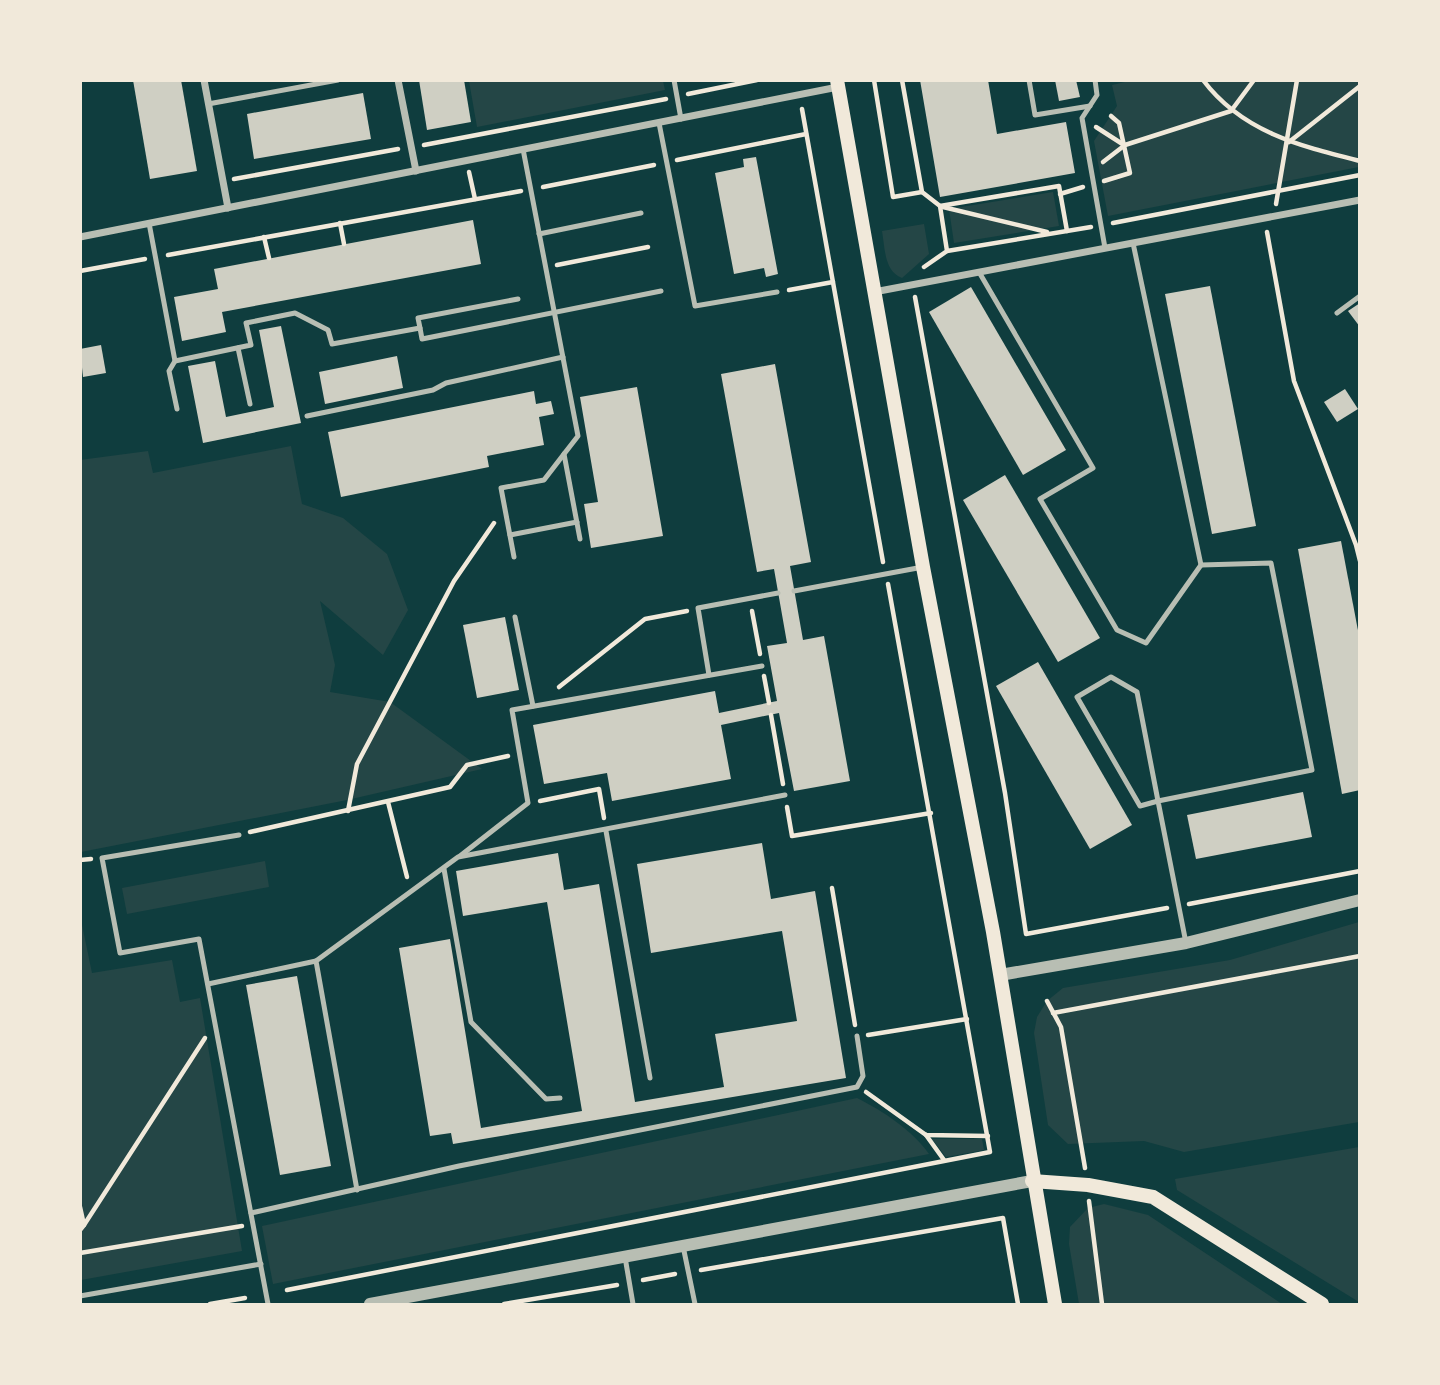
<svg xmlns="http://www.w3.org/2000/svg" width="1440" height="1385" font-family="'PT Sans',sans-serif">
	<rect width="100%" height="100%" fill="#0f3d3e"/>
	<!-- green -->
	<g fill="#244646">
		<polygon points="663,81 665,90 477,127 469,81"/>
		<polygon points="1129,81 1359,81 1359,167 1108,216 1094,141 1117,106 1112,85"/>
		<polygon points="1053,192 1059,226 954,243 949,209"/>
		<path d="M924,224L929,254L902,278C884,271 885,248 882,231Z"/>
		<polygon points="291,446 302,504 343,518 387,554 408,610 383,655 320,601 335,665 330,692 390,702 482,769 347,800 81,852 80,460 148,451 153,473"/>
		<polygon points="265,861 269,887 127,914 122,888"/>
		<polygon points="80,915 92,973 172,960 180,1002 200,998 242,1251 81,1280"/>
		<polygon points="1359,922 1359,1122 1184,1152 1144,1141 1068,1144 1048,1125 1034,1033 1037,1017 1047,1001 1063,988 1230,960"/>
		<path d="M857,1098C883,1111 912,1130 929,1154L273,1284L262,1226Z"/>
		<polygon points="932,1139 982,1139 984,1150 946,1157"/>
		<polygon points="1359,1147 1359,1302 1177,1190 1175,1179"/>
		<polygon points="1104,1204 1148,1215 1282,1304 1079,1304 1069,1244 1070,1227 1088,1208"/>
	</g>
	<!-- building -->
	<g fill="#cfcfc3">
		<polygon points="133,80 181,80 197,171 150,179"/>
		<polygon points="419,80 464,80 471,122 427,130"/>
		<polygon points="920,80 988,80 997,134 1066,122 1075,173 940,197"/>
		<polygon points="1055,80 1076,80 1080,97 1059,101"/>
		<polygon points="363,93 371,139 254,159 247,114"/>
		<polygon points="756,157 778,274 766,277 764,268 734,274 715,173 744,167 743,159"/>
		<polygon points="473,220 481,264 222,312 226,332 182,341 174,297 218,289 214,269"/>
		<polygon points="1210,286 1256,526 1212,534 1165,294"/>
		<polygon points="971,287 1066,450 1023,475 929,312"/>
		<polygon points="1360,303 1360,327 1348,311"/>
		<polygon points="281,326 301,423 203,443 188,366 215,361 226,417 274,407 259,330"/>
		<polygon points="101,345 106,373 83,377 80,349"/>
		<polygon points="397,356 403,388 325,404 319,372"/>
		<polygon points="775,364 811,562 790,566 803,640 824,636 850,781 794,791 779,713 721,725 731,779 612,801 607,773 544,784 533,725 715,691 719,713 777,701 767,646 787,643 774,569 757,572 721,374"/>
		<polygon points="637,387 663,536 591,548 584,504 598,502 580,397"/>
		<polygon points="1345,389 1358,409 1337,422 1324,402"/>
		<polygon points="534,391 536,404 551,401 554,414 539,417 544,445 487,456 489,467 341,497 328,432"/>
		<polygon points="1005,475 1100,638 1058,662 963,500"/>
		<polygon points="1341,541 1360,641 1360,790 1342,794 1298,549"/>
		<polygon points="505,617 519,690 477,698 463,625"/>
		<polygon points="1038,662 1132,825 1090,849 996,686"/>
		<polygon points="1303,792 1312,837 1196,859 1187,815"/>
		<polygon points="762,843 771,899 815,891 846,1078 453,1144 451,1133 430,1136 399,948 450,939 481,1128 582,1111 547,902 463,916 456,871 558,853 564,890 599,884 635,1102 724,1087 715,1034 797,1021 782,931 651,953 637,864"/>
		<polygon points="297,976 331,1166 280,1175 246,985"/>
	</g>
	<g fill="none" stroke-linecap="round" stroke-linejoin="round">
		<!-- path -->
		<g stroke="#f1e9da" stroke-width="4.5">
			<polyline points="874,80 893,197 922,192"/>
			<polyline points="902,80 922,192 940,206 947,251 924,267"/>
			<path d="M1203,80C1242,132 1300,146 1360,161"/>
			<polyline points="688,94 757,80"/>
			<polyline points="802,109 883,562"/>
			<polyline points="1096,127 1124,145"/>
			<polyline points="1289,142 1360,86"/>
			<polyline points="424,145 666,99"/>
			<polyline points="677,160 806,134"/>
			<polyline points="1103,162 1125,145 1231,111 1254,80"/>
			<polyline points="469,172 475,199"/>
			<polyline points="234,179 398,149"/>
			<polyline points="1104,181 1130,173 1119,123 1111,116"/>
			<polyline points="543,187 654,165"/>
			<polyline points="1060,194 1083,187"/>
			<polyline points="1276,204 1297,80"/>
			<polyline points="940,206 1059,186 1067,231"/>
			<polyline points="943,207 1047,232"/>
			<polyline points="340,223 344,244"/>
			<polyline points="1113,223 1360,175"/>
			<polyline points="1267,232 1294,381 1356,545 1360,561"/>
			<polyline points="264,237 269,258"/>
			<polyline points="947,251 1091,227"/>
			<polyline points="168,255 521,191"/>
			<polyline points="557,265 648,247"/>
			<polyline points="80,271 145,259"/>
			<polyline points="789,290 833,282"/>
			<polyline points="915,297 1005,793 1026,934 1167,908"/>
			<polyline points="752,611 760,654"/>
			<polyline points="764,676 769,703"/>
			<polyline points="559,687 645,619 687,611"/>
			<polyline points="771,715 783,784"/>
			<polyline points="540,801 599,789 604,818"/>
			<polyline points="388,802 407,877"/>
			<polyline points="787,807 792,836 931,813"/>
			<polyline points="348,811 357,764 454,581 494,523"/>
			<polyline points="250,832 450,787 467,765 508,756"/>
			<polyline points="80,860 91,859"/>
			<polyline points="832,888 855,1025"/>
			<polyline points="1189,904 1360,871"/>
			<polyline points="1047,1001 1061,1027 1085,1168"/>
			<polyline points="1053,1013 1360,956"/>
			<polyline points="868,1035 967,1019"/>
			<polyline points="866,1092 926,1135 988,1136"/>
			<polyline points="926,1135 944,1160"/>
			<polyline points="1089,1201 1102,1304"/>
			<polyline points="80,1207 84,1225 80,1230"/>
			<polyline points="84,1225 205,1038"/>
			<polyline points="80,1253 242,1226"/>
			<polyline points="701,1270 1003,1218 1018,1304"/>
			<polyline points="643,1280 675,1274"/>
			<polyline points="287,1290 990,1152 888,584"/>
			<polyline points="210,1304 245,1298"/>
			<polyline points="504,1304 617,1285"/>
		</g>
		<!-- service -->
		<g stroke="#b8beb3" stroke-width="5">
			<polyline points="674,80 681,119"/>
			<polyline points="1029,80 1035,115 1090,106"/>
			<polyline points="1095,80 1097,95 1082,118 1105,248"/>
			<polyline points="208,104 338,80"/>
			<polyline points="659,123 695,306 777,292"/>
			<polyline points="523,149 578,436 564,454 580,539"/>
			<polyline points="149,223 175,361 169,371 177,409"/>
			<polyline points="539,234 641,213"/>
			<polyline points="1133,243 1201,565 1271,563 1312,770 1158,801 1186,943"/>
			<polyline points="979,272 1093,468 1040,499 1117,630 1146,643 1201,565"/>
			<polyline points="1337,313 1360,296"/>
			<polyline points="420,328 418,318 518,299"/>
			<polyline points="238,348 250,404"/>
			<polyline points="175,361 251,345 246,323 295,313 328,330 332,344 420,328 422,339 661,291"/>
			<polyline points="307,416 433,390 446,383 563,357"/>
			<polyline points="510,535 577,522"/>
			<polyline points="514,557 501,488 544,480 564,454"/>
			<polyline points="794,591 923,567"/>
			<polyline points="515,617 533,706"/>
			<polyline points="709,675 698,608 778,593"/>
			<polygon points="1111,677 1137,692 1158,801 1140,806 1077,697"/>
			<polyline points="606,831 650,1078"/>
			<polyline points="239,835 102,858 120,953 199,939 268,1304"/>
			<polyline points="460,856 528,803 512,710 762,666"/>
			<polyline points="444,869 471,1022 546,1099 560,1098"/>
			<polyline points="208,984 316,961"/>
			<polyline points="357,1190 316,961 458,857 785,795"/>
			<polyline points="251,1213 459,1166 857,1087 863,1076 857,1036"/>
			<polyline points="683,1246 695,1304"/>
			<polyline points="625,1257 633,1304"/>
			<polyline points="80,1296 261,1264"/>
		</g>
		<!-- minor -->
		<g stroke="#b8beb3" stroke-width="7">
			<polyline points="204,80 228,208"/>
			<polyline points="398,80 416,171"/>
			<polyline points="80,237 838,87"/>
			<polyline points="874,292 1360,200"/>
		</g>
		<!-- tertiary -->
		<g stroke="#b8beb3" stroke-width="12">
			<polyline points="1000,975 1186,943 1360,900"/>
			<polyline points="370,1304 1032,1181"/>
		</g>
		<!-- secondary -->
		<g stroke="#f1e9da" stroke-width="14">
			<polyline points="837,80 923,567 993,932 1055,1304"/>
			<polyline points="1032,1181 1088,1185 1153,1197 1322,1304"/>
		</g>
	</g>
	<!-- border -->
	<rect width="1440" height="1385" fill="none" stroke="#f1e9da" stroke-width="164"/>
</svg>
